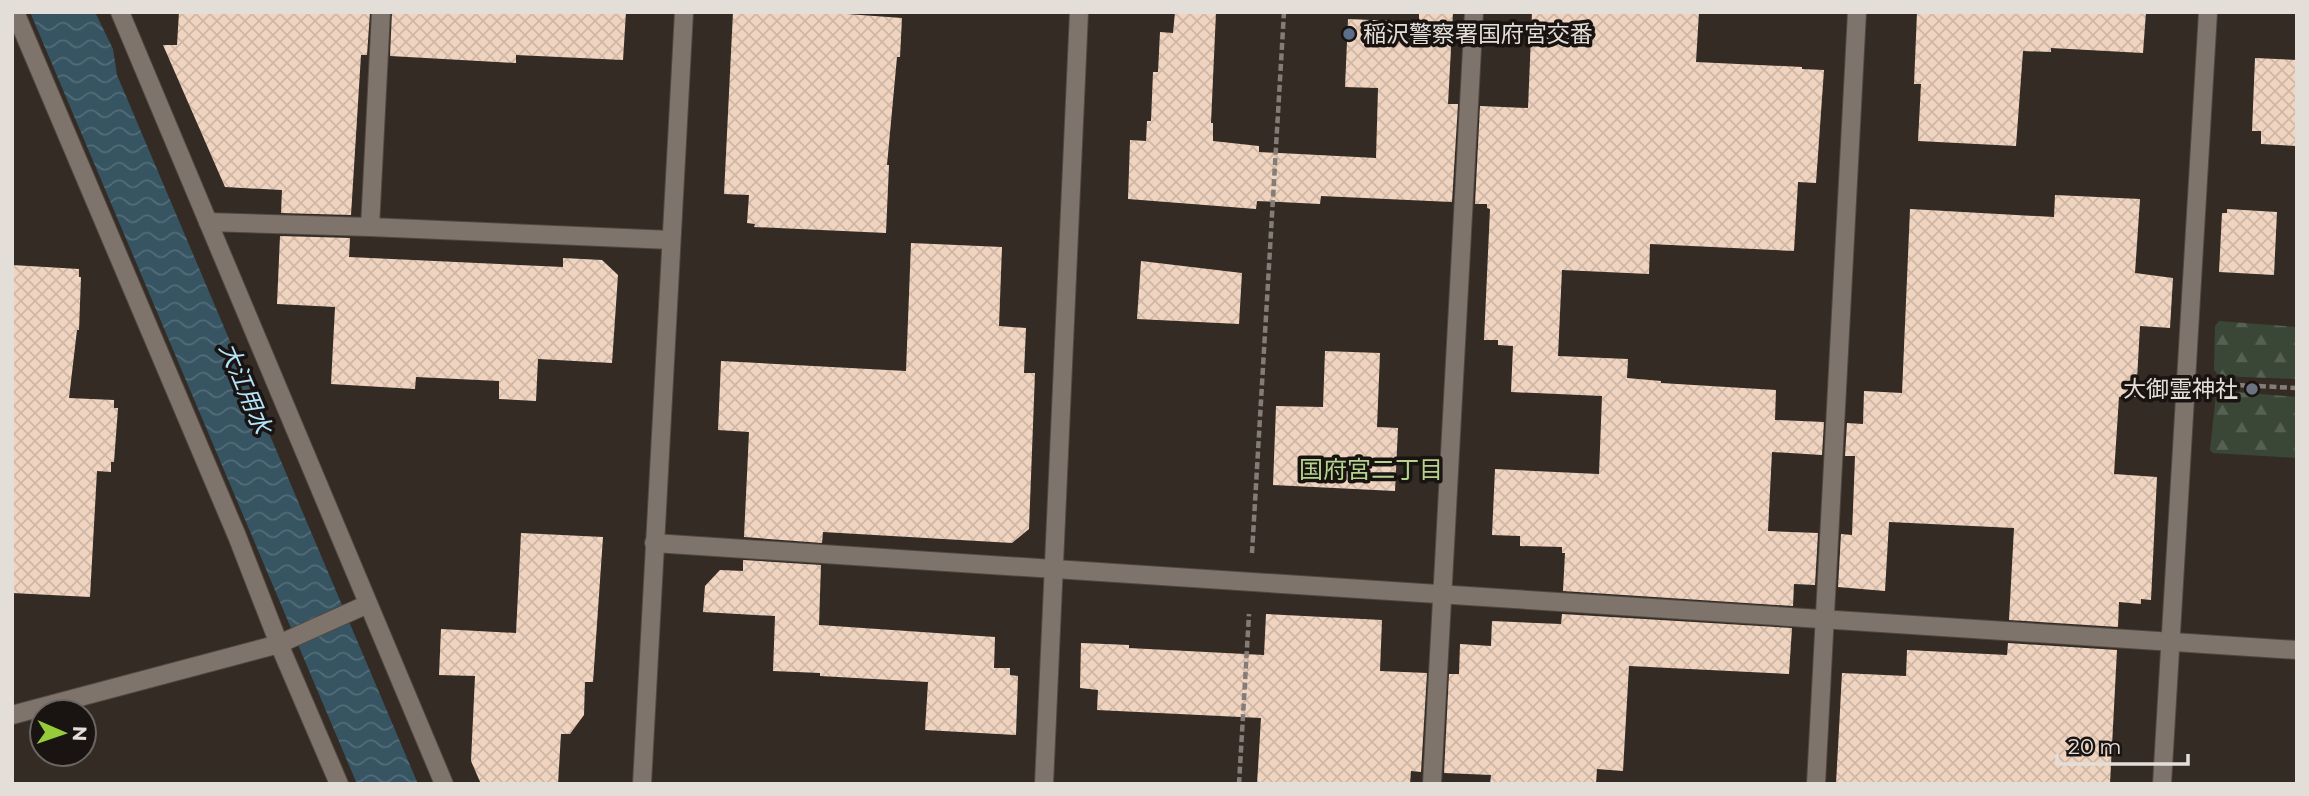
<svg xmlns="http://www.w3.org/2000/svg" width="2309" height="796" font-family="Montserrat,'Noto Sans JP',sans-serif">
	<defs>
		<pattern id="forest-firs" width="22" height="20" patternUnits="userSpaceOnUse" patternTransform="scale(1.75)"><rect width="22" height="20" fill="#3a4737"/><path d="M5 1l3.5 6h-7zM16 11l3.5 6h-7z" fill="#566153"/></pattern>
		<pattern id="water-waves" width="16" height="10" patternUnits="userSpaceOnUse" patternTransform="scale(1.75)"><rect width="16" height="10" fill="#365462"/><path d="M0 5q4-4 8 0t8 0" fill="none" stroke="#536c78"/></pattern>
		<pattern id="building-cross-hatch" width="8" height="8" patternUnits="userSpaceOnUse" patternTransform="scale(1.75)"><rect width="8" height="8" fill="#f1d4bf"/><path d="M0 0l8 8M0 8l8-8" fill="none" stroke="#ceb7a6"/></pattern>
	</defs>
	<rect width="100%" height="100%" fill="#342b24"/>
	<!-- forest -->
	<g fill="url(#forest-firs)">
		<polygon points="2219,321 2297,327 2297,379 2219,376 2214,370 2215,326"/>
		<polygon points="2223,391 2297,397 2297,458 2213,453 2210,450 2216,394"/>
	</g>
	<!-- water -->
	<polygon fill="url(#water-waves)" points="30,12 95,12 113,49 117,75 418,784 357,784"/>
	<!-- building -->
	<g fill="url(#building-cross-hatch)">
		<polygon points="179,12 370,12 367,55 361,55 351,215 281,213 282,190 225,187 163,45 177,45"/>
		<polygon points="392,12 626,12 623,60 516,55 516,63 390,56"/>
		<polygon points="733,12 819,12 902,18 900,57 897,57 887,165 889,165 886,233 754,227 755,224 747,223 749,195 724,194"/>
		<polygon points="1175,12 1216,12 1211,123 1213,123 1213,141 1259,146 1259,152 1376,158 1378,88 1345,87 1348,19 1419,22 1419,12 1453,12 1448,104 1458,104 1452,202 1321,196 1320,204 1257,201 1256,209 1128,199 1130,140 1146,141 1147,121 1151,121 1153,72 1158,72 1160,32 1173,33"/>
		<polygon points="1532,12 1699,12 1696,62 1802,67 1802,69 1824,70 1816,183 1798,182 1794,251 1650,244 1649,274 1562,270 1558,356 1628,359 1627,378 1661,381 1661,383 1776,390 1775,420 1824,422 1822,455 1772,452 1768,531 1818,533 1815,585 1794,584 1793,606 1563,591 1565,553 1562,553 1562,547 1520,546 1520,536 1492,535 1495,469 1599,474 1602,396 1511,392 1513,346 1498,345 1498,340 1484,340 1490,209 1487,208 1487,204 1475,204 1480,106 1528,108"/>
		<polygon points="1917,12 2146,12 2143,53 2051,48 2051,52 2023,51 2016,146 1918,141 1921,84 1914,84"/>
		<polygon points="2255,58 2297,60 2297,146 2261,144 2261,131 2252,131"/>
		<polygon points="2055,195 2140,199 2135,273 2173,278 2170,328 2140,326 2136,397 2119,397 2114,474 2157,477 2151,600 2141,599 2141,604 2119,602 2118,627 2009,620 2014,528 1889,522 1885,591 1838,587 1841,534 1852,535 1855,456 1845,456 1847,423 1863,424 1864,391 1902,393 1910,209 2054,217"/>
		<polygon points="2227,209 2277,212 2274,275 2219,272 2222,213 2227,213"/>
		<polygon points="280,236 350,238 349,257 563,267 563,258 602,260 618,275 612,363 538,359 536,401 499,399 499,381 416,377 415,389 331,384 335,307 277,304"/>
		<polygon points="911,243 1002,247 999,326 1026,328 1024,373 1035,373 1029,529 1012,543 823,532 822,543 744,537 749,432 718,430 721,361 906,371"/>
		<polygon points="1141,261 1242,273 1239,324 1137,319"/>
		<polygon points="12,265 79,269 79,277 81,277 79,330 77,330 69,398 114,400 114,408 118,408 114,462 111,462 111,472 97,471 90,597 12,593"/>
		<polygon points="1325,351 1380,353 1377,427 1398,428 1395,491 1273,485 1276,406 1323,407"/>
		<polygon points="521,533 603,537 593,682 585,682 584,715 570,734 561,734 558,784 481,784 471,761 475,676 439,675 441,629 516,633"/>
		<polygon points="743,560 821,565 819,625 995,637 994,668 1010,668 1010,675 1018,676 1016,735 925,730 928,682 820,676 820,673 773,671 775,616 703,612 705,586 720,570 743,571"/>
		<polygon points="1266,614 1382,620 1380,671 1427,673 1421,772 1411,771 1410,784 1257,784 1261,718 1097,710 1098,690 1080,688 1081,643 1129,645 1129,648 1264,655"/>
		<polygon points="1562,614 1792,628 1789,674 1629,666 1623,771 1597,769 1596,784 1490,784 1491,775 1444,773 1449,674 1459,674 1460,644 1491,646 1492,621 1561,624"/>
		<polygon points="2008,643 2117,650 2110,784 1836,784 1842,673 1906,676 1907,650 2007,655"/>
	</g>
	<g fill="none" stroke-linecap="round" stroke-linejoin="round">
		<!-- street casing -->
		<g stroke="#504842" stroke-width="20">
			<g id="street">
				<polyline points="15,12 237,536 279,644 339,784"/>
				<polyline points="120,12 444,784"/>
				<polyline points="208,222 370,227 671,240"/>
				<polyline points="370,227 381,12"/>
				<polyline points="654,543 2297,650"/>
				<polyline points="12,715 279,644 368,604"/>
				<polyline points="1044,784 1079,12"/>
				<polyline points="1432,784 1474,12"/>
				<polyline points="1816,784 1857,12"/>
				<polyline points="2162,784 2208,12"/>
			</g>
		</g>
		<!-- secondary casing -->
		<g stroke="#504842" stroke-width="20">
			<polyline id="secondary" points="642,784 684,12"/>
		</g>
		<!-- path -->
		<g stroke="#847c76" stroke-width="4.5" stroke-dasharray="7 3.5" stroke-linecap="butt">
			<polyline points="2217,384 2297,388"/>
			<polyline points="1252,553 1284,12"/>
			<polyline points="1239,784 1249,614"/>
		</g>
		<!-- street -->
		<use href="#street" stroke="#7f746c" stroke-width="18"/>
		<!-- secondary -->
		<use href="#secondary" stroke="#7f746c" stroke-width="18"/>
	</g>
	<!-- markers -->
	<circle fill="#5c6f8a" stroke="#191411" stroke-width="2.5" cx="1349" cy="34" r="7"/>
	<circle fill="#6b7280" stroke="#191411" stroke-width="2.5" cx="2252" cy="389" r="7"/>
	<g text-anchor="middle" stroke-width="7" stroke-linejoin="round" paint-order="stroke">
		<!-- poi labels -->
		<g font-size="23" fill="#e4ded9" stroke="#191411" text-anchor="start">
			<text x="1363" y="42">稲沢警察署国府宮交番</text>
			<text x="2238" y="397" text-anchor="end">大御霊神社</text>
		</g>
		<!-- water labels -->
		<g font-size="24" font-style="italic" fill="#b3e3fa" stroke="#191411">
			<text transform="translate(245 388) rotate(67)" y="8">大江用水</text>
		</g>
		<!-- neighbourhood labels -->
		<g font-size="24" fill="#b4d38d" stroke="#191411">
			<text x="1371" y="478">国府宮二丁目</text>
		</g>
	</g>
	<!-- border -->
	<rect width="2309" height="796" fill="none" stroke="#e4ded9" stroke-width="28"/>
	<!-- north arrow -->
	<g transform="translate(63 733) rotate(92)"><circle r="33" fill="#191411" stroke="#6a6561" stroke-width="2"/>
	<path d="M0-5L12 26L0 18L-12 26Z" fill="#96cc3a"/>
	<text y="-10" font-size="19" font-weight="bold" text-anchor="middle" fill="#e4ded9">N</text>
	</g>
	<!-- scale -->
	<path d="M2057 754v10h131v-10" fill="none" stroke="#e4ded9" stroke-width="3.5"/>
	<text x="2068" y="754" font-size="21" fill="#e4ded9" stroke="#191411" stroke-width="5" paint-order="stroke">20 m</text>
</svg>
